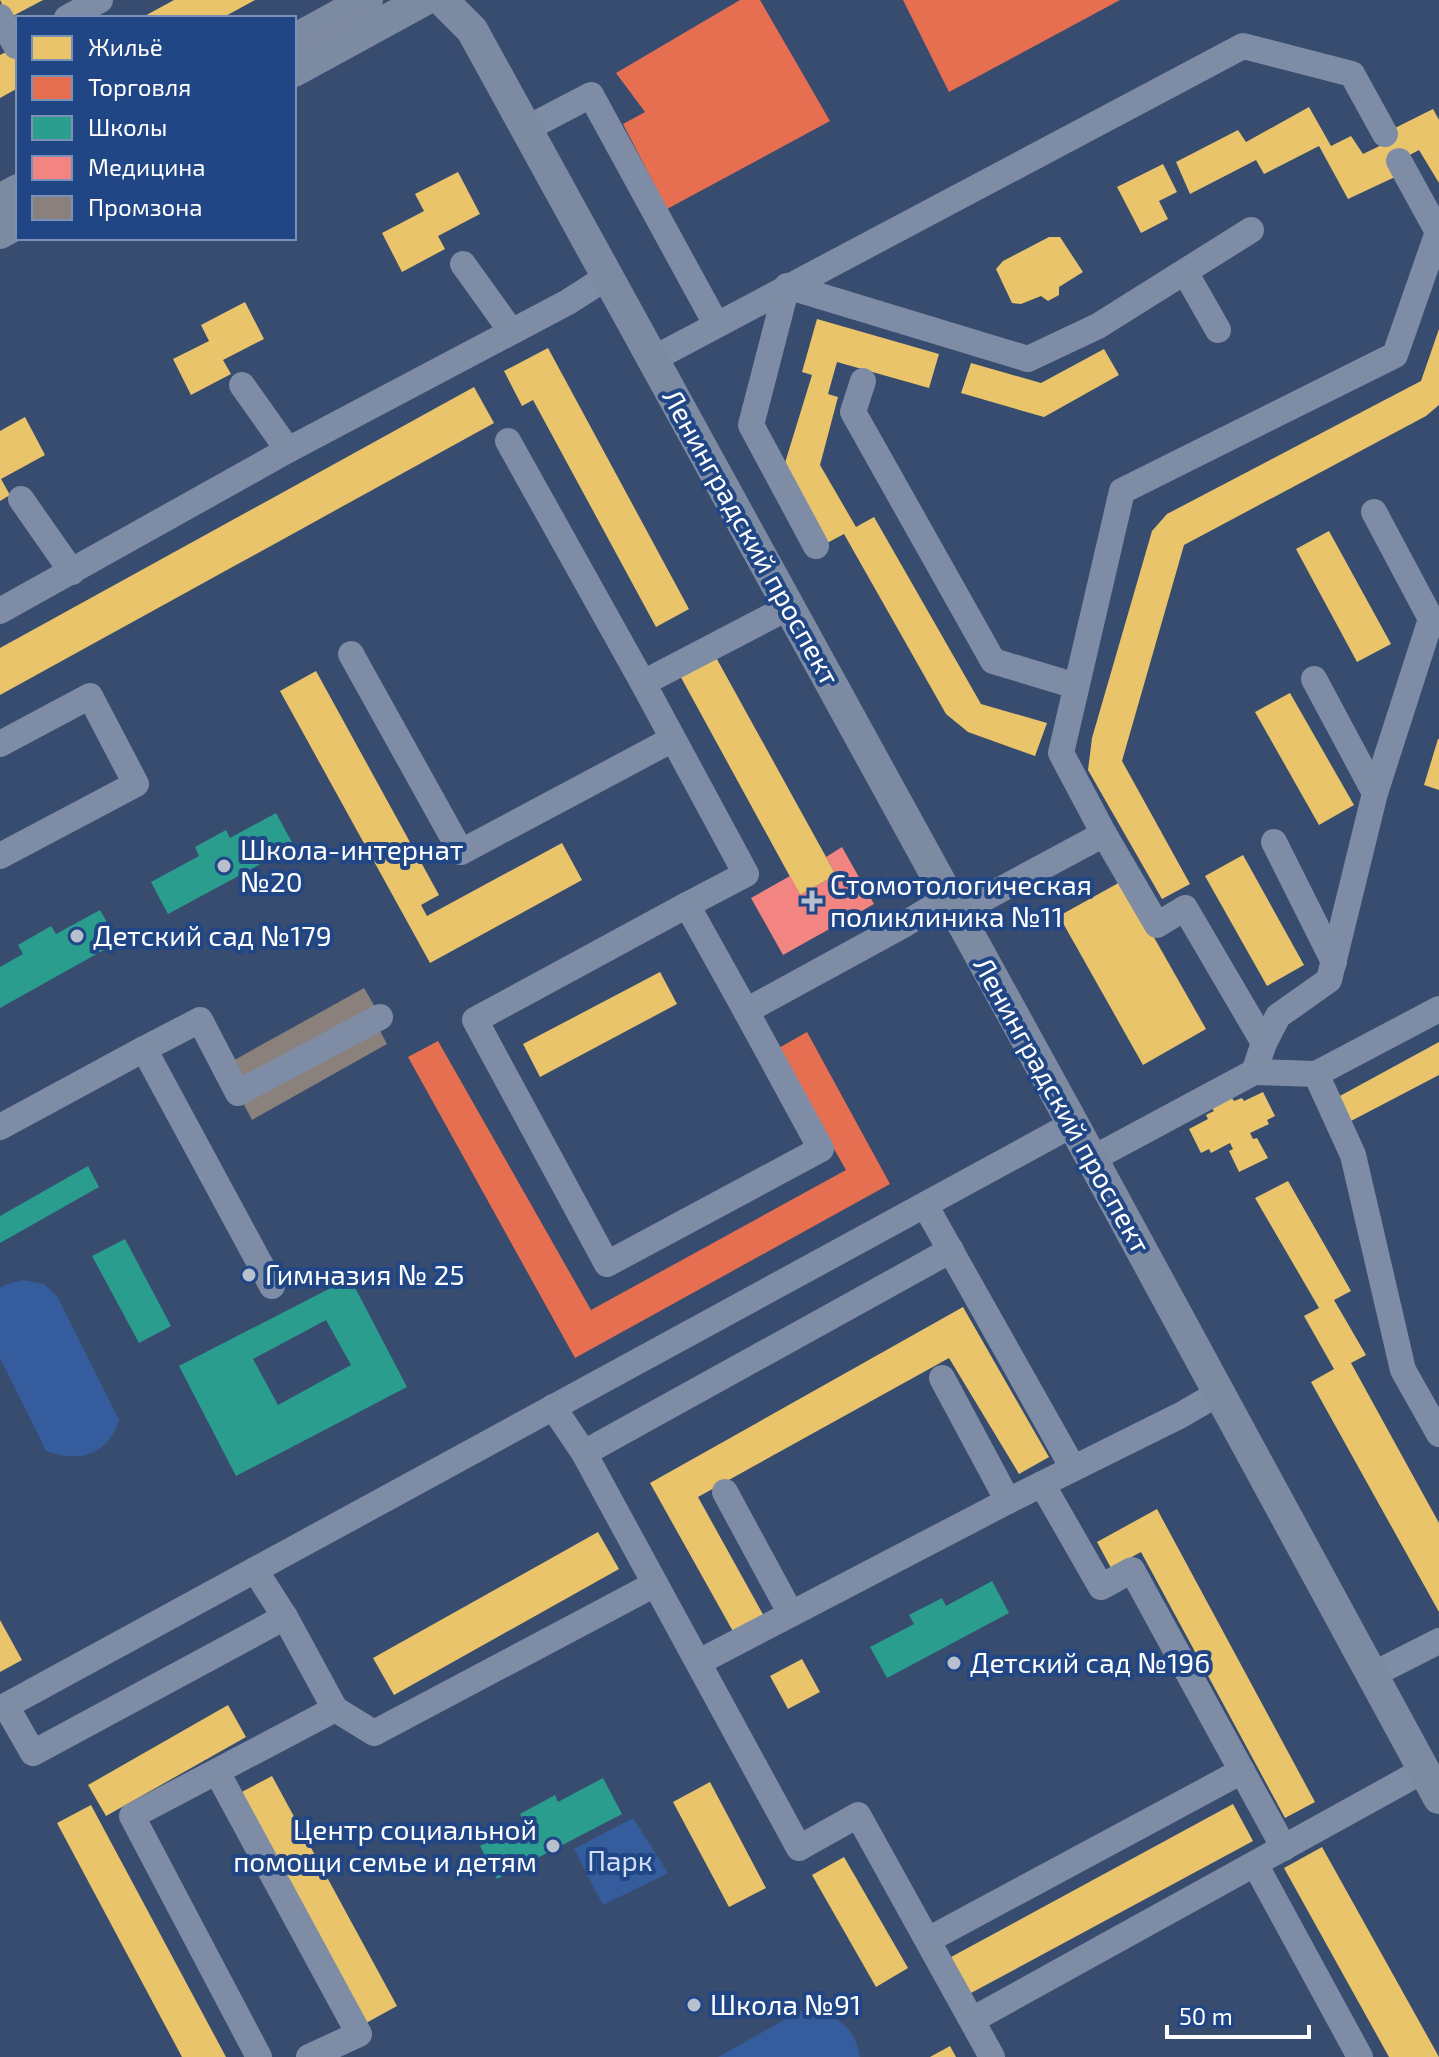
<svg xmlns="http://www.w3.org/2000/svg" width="1439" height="2057" font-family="'Exo 2',sans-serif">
	<rect width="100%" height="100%" fill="#384c6f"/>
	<!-- green -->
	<g fill="#355c9c">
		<path d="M23,1280L44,1284L57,1296L119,1420C107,1456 79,1463 46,1451L0,1358V1288L5,1285Z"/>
		<polygon points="633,1818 668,1873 603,1905 574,1849"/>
		<path d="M800,2011C831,2011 855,2024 860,2057H718Z"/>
	</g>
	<!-- homes -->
	<g fill="#e9c46a">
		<polygon points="0,0 43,0 9,18"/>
		<polygon points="174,0 255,0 222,18 141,18"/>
		<polygon points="12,49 18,60 18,88 0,98 0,55"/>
		<polygon points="1309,107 1331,146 1351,136 1363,154 1388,142 1383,134 1433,109 1439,120 1439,183 1419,150 1389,166 1395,177 1348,199 1319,146 1264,174 1256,160 1190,194 1176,162 1238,130 1246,142"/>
		<polygon points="1163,164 1177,192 1159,201 1168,219 1141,233 1117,187"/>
		<polygon points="458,172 480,214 438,236 445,249 402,272 382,233 424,211 415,194"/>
		<polygon points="1049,237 1060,237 1083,272 1059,287 1059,295 1048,301 1041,296 1021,304 1012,303 996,269 1003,261"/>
		<polygon points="245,302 264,339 223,360 231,374 191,395 173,359 209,341 201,325"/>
		<polygon points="817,319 939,354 929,388 837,362 828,394 838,397 820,465 856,527 874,517 981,704 1047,723 1035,756 968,732 946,714 844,534 827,543 784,466 812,375 802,372"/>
		<polygon points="1439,329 1439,405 1426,416 1184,545 1122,761 1190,884 1162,899 1088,770 1092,738 1152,531 1167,514 1421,381"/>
		<polygon points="548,348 689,609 656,627 533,400 522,406 504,371"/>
		<polygon points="1104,349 1119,375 1044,417 961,393 971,363 1041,383"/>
		<polygon points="474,387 494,423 0,695 0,648"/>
		<polygon points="25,417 45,455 1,479 10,495 0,501 0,431"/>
		<polygon points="1329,531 1391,644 1357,662 1296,549"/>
		<polygon points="713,652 836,875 800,895 678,672"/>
		<polygon points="316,671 439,895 421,905 427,916 562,843 582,880 430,963 280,691"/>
		<polygon points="1290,693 1354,805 1319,825 1255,712"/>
		<polygon points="1438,739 1439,739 1439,790 1424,785"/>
		<polygon points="1243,855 1304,965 1267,986 1205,876"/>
		<polygon points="1122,881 1206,1029 1143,1065 1059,916"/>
		<polygon points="660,972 677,1004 540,1077 523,1044"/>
		<polygon points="1439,1042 1439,1075 1351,1121 1338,1097"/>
		<polygon points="1263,1092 1275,1116 1267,1120 1269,1124 1250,1133 1253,1139 1257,1138 1268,1158 1239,1172 1229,1151 1233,1149 1230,1143 1211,1153 1209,1149 1201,1153 1189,1129 1208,1119 1206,1115 1214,1111 1212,1108 1232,1098 1234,1101 1242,1098 1244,1101"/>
		<polygon points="1288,1181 1351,1291 1334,1300 1366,1355 1351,1363 1439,1523 1439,1612 1311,1382 1334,1369 1304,1316 1319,1308 1255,1198"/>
		<polygon points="963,1307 1049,1457 1019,1474 949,1358 698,1497 765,1618 735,1635 650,1483"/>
		<polygon points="1157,1509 1315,1802 1285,1818 1141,1552 1111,1568 1097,1542"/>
		<polygon points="598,1532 619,1569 394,1695 373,1658"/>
		<polygon points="0,1620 22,1660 0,1672"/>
		<polygon points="802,1659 820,1692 788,1709 770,1676"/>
		<polygon points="228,1705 246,1737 106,1816 88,1785"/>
		<polygon points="272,1776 397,2006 366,2023 240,1793"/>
		<polygon points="710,1782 766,1888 729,1907 673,1802"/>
		<polygon points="1233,1804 1253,1841 971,1993 951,1957"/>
		<polygon points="91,1805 226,2057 182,2057 57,1823"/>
		<polygon points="1322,1847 1439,2057 1389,2057 1284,1868"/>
		<polygon points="844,1857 908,1968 876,1987 812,1875"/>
		<polygon points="950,2046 956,2057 930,2057"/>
	</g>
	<!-- shops -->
	<g fill="#e76f51">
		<polygon points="740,0 760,0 830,121 667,209 623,124 645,112 616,73"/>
		<polygon points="903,0 1120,0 949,92"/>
		<polygon points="807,1032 890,1184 575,1358 408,1057 438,1041 591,1310 846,1170 777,1049"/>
	</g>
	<!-- schools -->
	<g fill="#2a9d8f" fill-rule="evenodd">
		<polygon points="276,813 294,846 168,914 151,882 199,856 195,847 226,830 230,838"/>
		<polygon points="100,910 118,942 0,1008 0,967 23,954 18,945 51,926 56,934"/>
		<polygon points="88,1166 99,1187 0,1243 0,1216"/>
		<polygon points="125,1239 171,1326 139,1343 92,1256"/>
		<path d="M350,1278L407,1387L236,1476L179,1366ZM326,1320L351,1365L278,1405L253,1359Z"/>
		<polygon points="992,1581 1009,1613 887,1678 870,1647 914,1624 909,1615 942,1598 946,1606"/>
		<polygon points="603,1778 622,1814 497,1879 480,1846 524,1822 520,1814 555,1795 558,1802"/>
	</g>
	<!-- health -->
	<polygon fill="#f28482" points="842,847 874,904 783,955 751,898 790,876 800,895 836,875 826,857"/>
	<!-- industry -->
	<g fill="#8a817c">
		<polygon points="364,988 375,1007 240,1082 229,1063"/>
		<polygon points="377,1025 387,1044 252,1120 242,1101"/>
	</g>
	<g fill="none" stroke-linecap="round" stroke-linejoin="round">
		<!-- minor -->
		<g stroke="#7e8da5" stroke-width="26">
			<polyline points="0,17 16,46"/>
			<polyline points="67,18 100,0"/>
			<polyline points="526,129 591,95 716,324"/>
			<polyline points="463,264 511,331"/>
			<polyline points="1185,272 1218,330"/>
			<polyline points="653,359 1243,46 1352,74 1385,134"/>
			<polyline points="863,381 853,412 993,661 1076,686"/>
			<polyline points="242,385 288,450"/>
			<polyline points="508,441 643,683 746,874 687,905 746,1011 905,924 949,897"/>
			<polyline points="21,499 72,572"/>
			<polyline points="816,546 751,425 787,286 1028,359 1098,326 1251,230"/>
			<polyline points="0,611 288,450 568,302 607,277"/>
			<polyline points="351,654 461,852 673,739"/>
			<polyline points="1314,679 1375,793"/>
			<polyline points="643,683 789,607"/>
			<polyline points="0,744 90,696 136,784 0,856"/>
			<polyline points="1104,834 1157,925 1185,908 1264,1043"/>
			<polyline points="1274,842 1334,962"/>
			<polyline points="687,905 475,1020 607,1264 821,1149 746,1011"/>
			<polyline points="957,913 1104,834 1061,753 1122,491 1395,355 1438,232 1399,161"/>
			<polyline points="144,1049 200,1020 238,1093 380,1017"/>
			<polyline points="1254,1072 1264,1043 1278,1016 1329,980 1375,793 1431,619 1374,512"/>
			<polyline points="1316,1074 1353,1155 1403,1370 1439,1434"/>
			<polyline points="0,1127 144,1049 272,1286"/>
			<polyline points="1092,1159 1254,1072 1316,1074 1439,1009"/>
			<polyline points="925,1205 1073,1468"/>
			<polyline points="942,1378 1008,1501"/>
			<polyline points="553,1407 584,1453 799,1848 858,1815 992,2057"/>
			<polyline points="584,1453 951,1250"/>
			<polyline points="1042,1484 1101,1587 1132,1570 1284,1848"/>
			<polyline points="725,1492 791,1614"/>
			<polyline points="255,1570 285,1617 335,1709 374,1733 655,1584"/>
			<polyline points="699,1662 1008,1501 1181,1415 1219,1393"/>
			<polyline points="1372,1675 1439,1641"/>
			<polyline points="6,1706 33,1753 285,1617"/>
			<polyline points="0,1709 1073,1124"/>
			<polyline points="217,1772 359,2034 309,2057"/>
			<polyline points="1255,1864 1360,2057"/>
			<polyline points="928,1940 1242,1771"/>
			<polyline points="972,2020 1424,1770"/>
			<polyline points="259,2057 132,1816 335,1709"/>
		</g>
		<!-- major -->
		<g stroke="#7d8ba2" stroke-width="32">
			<polyline points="442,0 472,30 1073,1124 1439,1798"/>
			<polyline points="294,40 367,0"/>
			<polyline points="294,71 424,0"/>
			<polyline points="0,200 18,190"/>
			<polyline points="0,233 18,223"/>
		</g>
	</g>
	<!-- markers -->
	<g fill="#b9c0cd" stroke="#214686" stroke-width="3">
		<circle cx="224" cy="866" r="8"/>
		<path d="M808 889h8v8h8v8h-8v8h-8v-8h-8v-8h8z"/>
		<circle cx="77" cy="936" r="8"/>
		<circle cx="249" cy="1275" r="8"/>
		<circle cx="954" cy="1663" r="8"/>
		<circle cx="553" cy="1846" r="8"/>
		<circle cx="694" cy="2005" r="8"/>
	</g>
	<g text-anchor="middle" stroke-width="8" stroke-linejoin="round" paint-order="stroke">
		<!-- street labels -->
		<g font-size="28" fill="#fff" stroke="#214686">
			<text transform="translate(751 537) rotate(61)" y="10">Ленинградский проспект</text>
			<text transform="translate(1062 1105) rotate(61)" y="10">Ленинградский проспект</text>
		</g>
		<!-- poi labels -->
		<g font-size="28" fill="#fff" stroke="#214686" text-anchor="start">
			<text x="240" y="860">Школа-интернат<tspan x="240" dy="32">№20</tspan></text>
			<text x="830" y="895">Стомотологическая<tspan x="830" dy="32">поликлиника №11</tspan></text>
			<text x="93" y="946">Детский сад №179</text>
			<text x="265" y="1285">Гимназия № 25</text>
			<text x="970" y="1673">Детский сад №196</text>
			<text x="537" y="1840" text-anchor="end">Центр социальной<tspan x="537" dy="32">помощи семье и детям</tspan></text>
			<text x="710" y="2015">Школа №91</text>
		</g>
		<!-- park labels -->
		<g font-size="28" fill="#cedef7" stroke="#214686">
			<text x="620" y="1871">Парк</text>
		</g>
	</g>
	<!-- legend -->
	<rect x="16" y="16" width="280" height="224" fill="#214686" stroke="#7a90b6" stroke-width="2"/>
	<rect x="32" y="36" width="40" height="24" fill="#e9c46a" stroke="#7a90b6" stroke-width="2"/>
	<text x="88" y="56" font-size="24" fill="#ffffff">Жильё</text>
	<rect x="32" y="76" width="40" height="24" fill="#e76f51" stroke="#7a90b6" stroke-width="2"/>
	<text x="88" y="96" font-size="24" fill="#ffffff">Торговля</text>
	<rect x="32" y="116" width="40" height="24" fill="#2a9d8f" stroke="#7a90b6" stroke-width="2"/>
	<text x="88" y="136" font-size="24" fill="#ffffff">Школы</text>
	<rect x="32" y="156" width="40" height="24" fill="#f28482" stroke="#7a90b6" stroke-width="2"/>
	<text x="88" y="176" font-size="24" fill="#ffffff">Медицина</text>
	<rect x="32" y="196" width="40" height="24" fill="#8a817c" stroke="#7a90b6" stroke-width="2"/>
	<text x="88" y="216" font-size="24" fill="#ffffff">Промзона</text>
	<!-- scale -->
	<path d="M1167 2025v12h142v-12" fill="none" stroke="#ffffff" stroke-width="4"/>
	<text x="1179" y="2025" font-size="24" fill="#ffffff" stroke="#214686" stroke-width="6" paint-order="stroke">50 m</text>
</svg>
